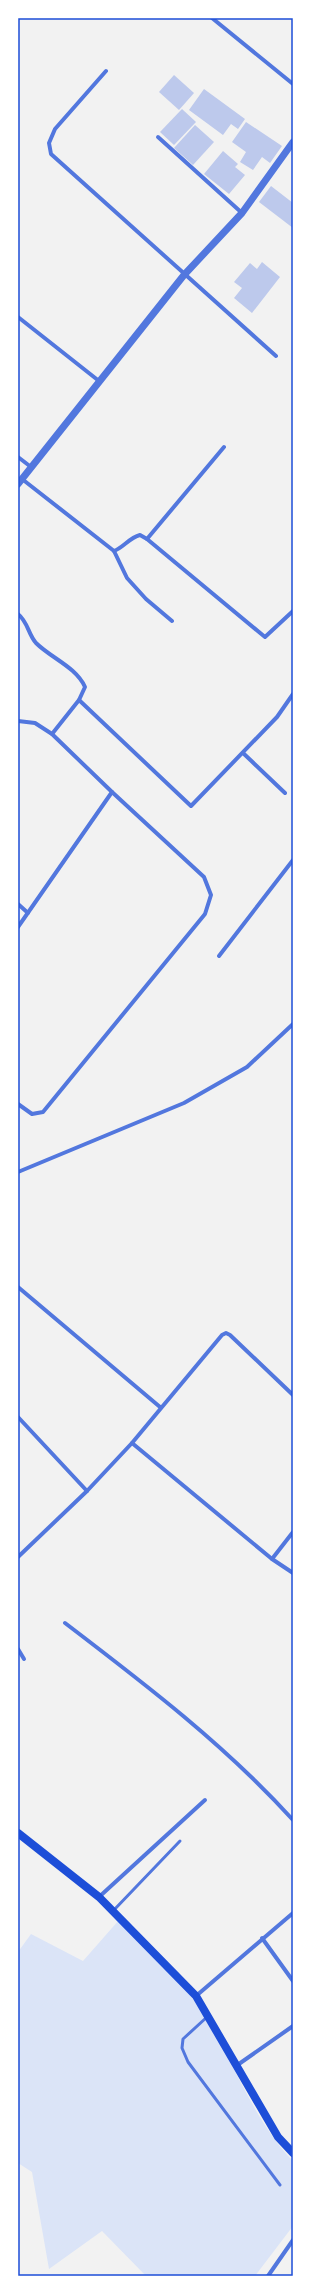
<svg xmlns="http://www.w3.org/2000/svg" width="311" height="2294" font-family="Overpass,sans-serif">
	<rect width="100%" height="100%" fill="#f2f2f2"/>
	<!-- green -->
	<path fill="#dbe4f7" d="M119,1920C148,1950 183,1980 205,2017C235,2064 254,2121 293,2161V2226L255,2276H146L102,2231L49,2269L32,2172L18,2163V1952L31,1934L83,1961Z"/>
	<!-- building -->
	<g fill="#bdc9ec">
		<polygon points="174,75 194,93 179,110 159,92"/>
		<polygon points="204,89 245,119 238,129 231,124 223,135 189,110"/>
		<polygon points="182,109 196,122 174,145 160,132"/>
		<polygon points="246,122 282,146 270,163 262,157 253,170 240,162 246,152 232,142"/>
		<polygon points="195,125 214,142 193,165 174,148"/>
		<polygon points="223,151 238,164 235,167 245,175 229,194 204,174"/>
		<polygon points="271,186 293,203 293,228 259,202"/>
		<polygon points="262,262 280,277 252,313 234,298 242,288 234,282 250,263 257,269"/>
	</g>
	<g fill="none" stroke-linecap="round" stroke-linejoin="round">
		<!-- service -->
		<g stroke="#5277de" stroke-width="3">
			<polyline points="113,1911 180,1841"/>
			<polyline points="207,2017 183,2039 182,2048 188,2062 280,2185"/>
		</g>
		<!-- minor -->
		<g stroke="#5277de" stroke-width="4">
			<polyline points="212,18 293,84"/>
			<polyline points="106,71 55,129 49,143 51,154 276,356"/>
			<polyline points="158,137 242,213"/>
			<polyline points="18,317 99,381"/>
			<polyline points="18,457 31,467"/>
			<polyline points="22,479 114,551 127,578 146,599 172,621"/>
			<polyline points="147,539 224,447"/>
			<path d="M114,551C124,547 129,538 140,535L147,539L265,637L293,611"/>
			<path d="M18,614C28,622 28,634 36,643C51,658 76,667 85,687L79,700L52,734"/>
			<polyline points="79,700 191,806 277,717 293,694"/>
			<polyline points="18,721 35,723 52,734 112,792 18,927"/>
			<polyline points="243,753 285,793"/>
			<polyline points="18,904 28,913"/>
			<polyline points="219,956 293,860"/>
			<polyline points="18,1104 32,1114 43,1112 205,914 211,895 204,877 112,792"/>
			<polyline points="18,1172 184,1103 247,1067 293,1024"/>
			<polyline points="18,1287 160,1407"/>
			<polyline points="18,1417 87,1491"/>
			<polyline points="132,1443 272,1559 293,1573"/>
			<polyline points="18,1557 87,1491 132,1443 222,1335 226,1333 230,1335 293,1395"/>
			<polyline points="272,1559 293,1532"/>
			<path d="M65,1623C145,1684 225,1745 293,1820"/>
			<polyline points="18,1649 24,1659"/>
			<polyline points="99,1897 205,1800"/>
			<polyline points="262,1938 293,1981"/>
			<polyline points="196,1996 293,1913"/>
			<polyline points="236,2066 293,2026"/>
			<polyline points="268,2276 293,2240"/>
		</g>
		<!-- tertiary -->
		<polyline stroke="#5277de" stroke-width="7" points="18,484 184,275 242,213 293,142"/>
		<!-- secondary -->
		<polyline stroke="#1d4ed8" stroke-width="8" points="18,1833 99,1897 196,1996 278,2137 293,2153"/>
	</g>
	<!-- border -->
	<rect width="311" height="2294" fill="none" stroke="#ffffff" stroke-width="38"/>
	<rect x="19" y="19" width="273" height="2256" fill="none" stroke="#1d4ed8" stroke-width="1.5"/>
</svg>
